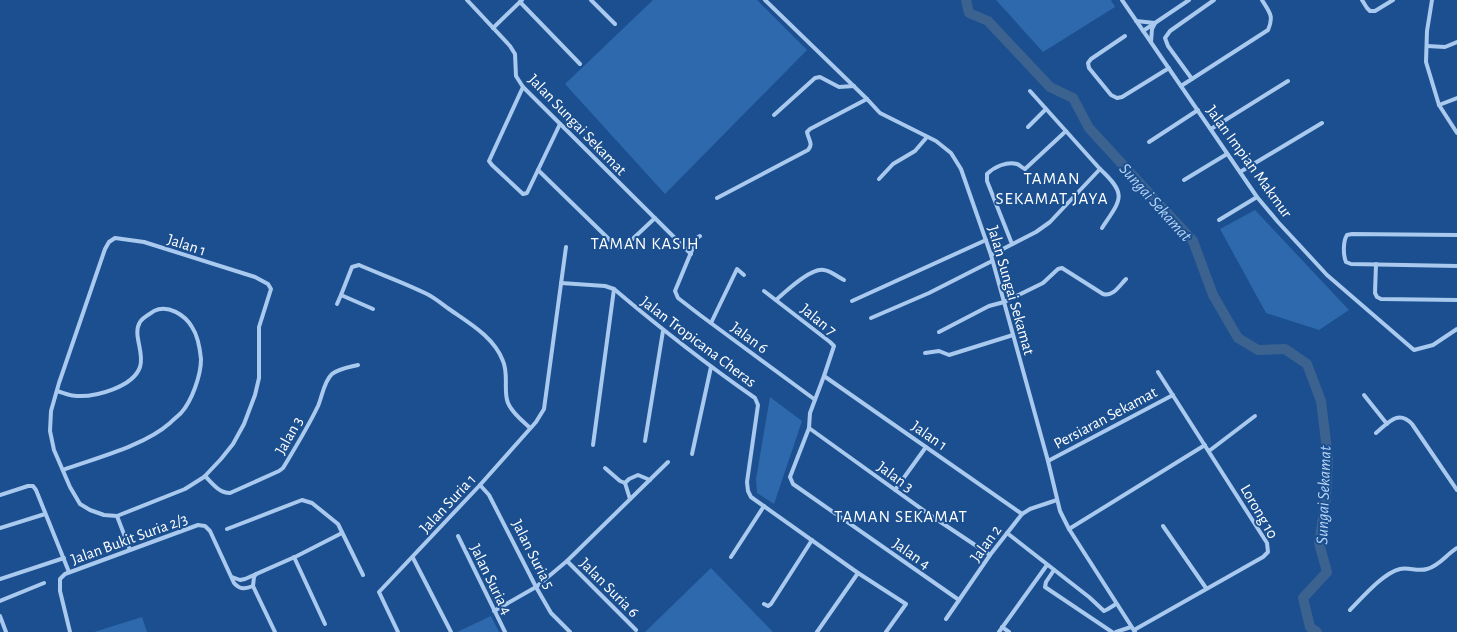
<svg xmlns="http://www.w3.org/2000/svg" width="1457" height="632" font-family="'Alegreya Sans',sans-serif">
	<rect width="100%" height="100%" fill="#1b4f8f"/>
	<!-- green -->
	<g fill="#2e69ad">
		<polygon points="653,0 757,0 807,50 665,194 565,84"/>
		<polygon points="996,0 1111,0 1115,7 1043,52"/>
		<polygon points="1255,210 1349,310 1319,330 1266,313 1220,229"/>
		<polygon points="770,397 802,421 774,504 757,493 756,479"/>
		<polygon points="711,568 773,632 645,632"/>
		<polygon points="491,616 499,632 457,632"/>
		<polygon points="142,617 147,632 94,632"/>
	</g>
	<g fill="none" stroke-linecap="round" stroke-linejoin="round">
		<!-- river -->
		<polyline stroke="#3c6290" stroke-width="10" points="966,0 969,13 988,21 1050,87 1073,98 1089,128 1193,241 1213,295 1238,338 1258,350 1285,349 1307,364 1321,401 1328,458 1326,499 1319,543 1327,572 1303,598 1310,627 1317,632"/>
		<!-- street -->
		<g stroke="#a9c9ee" stroke-width="4">
			<polyline points="467,0 510,46 515,54 516,76 523,87 691,254"/>
			<polyline points="591,0 615,24"/>
			<polyline points="765,0 867,99 880,113 936,141 951,153 961,169 991,255 1048,461 1060,511 1069,529 1135,632"/>
			<polyline points="1122,0 1257,197 1278,222 1327,275 1414,350 1433,345 1457,329"/>
			<polyline points="1362,0 1367,8 1370,11 1375,11 1393,0"/>
			<polyline points="1432,0 1427,31 1426,62 1439,105 1457,133"/>
			<polyline points="520,2 580,64"/>
			<polyline points="1136,21 1155,23 1152,29 1151,42"/>
			<polyline points="493,28 522,0"/>
			<polyline points="1143,31 1189,0"/>
			<polyline points="1125,36 1091,59 1088,63 1089,68 1111,95 1117,98 1122,97 1169,68"/>
			<polyline points="1427,46 1445,47 1457,42"/>
			<polyline points="1192,79 1168,46 1165,38 1170,31 1214,0"/>
			<path d="M1181,86L1268,30C1274,16 1270,13 1262,0"/>
			<polyline points="523,87 489,161 492,165 523,194 527,193 560,124"/>
			<polyline points="1439,105 1457,98"/>
			<polyline points="774,115 815,78 820,77 839,87 854,86"/>
			<polyline points="1028,127 1046,109"/>
			<polyline points="1211,129 1288,81"/>
			<polyline points="1149,142 1198,110"/>
			<path d="M1100,169C1128,195 1121,199 1102,228"/>
			<polyline points="538,170 617,247 623,248 655,218"/>
			<polyline points="1240,172 1322,123"/>
			<polyline points="879,179 893,164 915,151 927,137"/>
			<polyline points="1184,180 1227,154"/>
			<path d="M717,198L808,150C814,144 808,139 807,132L810,129L867,99"/>
			<polyline points="1219,220 1257,197"/>
			<path d="M1457,235L1352,234L1347,235C1343,241 1343,255 1346,262L1351,264L1457,266"/>
			<polyline points="700,236 697,238 675,291 678,298 700,315 814,399"/>
			<polygon points="115,238 144,242 255,277 268,284 271,289 259,327 259,378 255,395 244,424 233,444 221,459 204,477 185,489 117,516 104,515 90,510 80,504 70,487 54,450 50,431 51,411 59,383 105,249 109,242"/>
			<path d="M1012,244L987,181V174C994,167 1007,161 1017,164C1020,165 1022,168 1025,169L1066,131"/>
			<polyline points="991,255 1036,232 1050,222 1100,169 1030,91"/>
			<polyline points="1376,264 1375,293 1377,297 1381,299 1457,300"/>
			<path d="M561,283L605,286L614,289C660,328 706,364 755,398L758,405L747,482L748,491L751,497L858,573L906,604L886,632"/>
			<polyline points="764,291 830,342 834,346 824,376 810,413 809,428 790,477 793,484 959,600"/>
			<path d="M776,300C785,292 811,267 824,270C831,271 838,277 844,280"/>
			<polyline points="852,301 986,240"/>
			<polyline points="337,304 341,295"/>
			<path d="M373,309L341,295L352,267L359,265C382,275 405,283 427,294C435,298 442,304 449,309C469,323 494,337 503,361C509,375 503,391 508,403C512,413 523,421 530,428"/>
			<polyline points="871,318 929,293 992,261"/>
			<polyline points="711,323 737,269 744,275"/>
			<path d="M939,332L989,306L1004,302L1043,283L1058,269L1062,268L1103,294C1113,297 1119,286 1126,279"/>
			<polyline points="925,353 939,351 949,355 1013,335"/>
			<polyline points="824,376 1022,514"/>
			<path d="M57,391C64,393 70,396 77,396C96,397 133,387 140,367C145,352 132,335 140,322C143,317 150,314 154,311C168,304 185,315 192,327C198,336 200,349 201,359C201,375 192,401 181,413C178,416 174,419 170,423C144,446 96,458 63,470"/>
			<polyline points="1364,395 1387,424"/>
			<polyline points="809,428 930,515 990,555"/>
			<path d="M1376,433C1388,423 1398,409 1412,424L1457,490"/>
			<polyline points="645,441 663,331"/>
			<polyline points="593,445 614,289"/>
			<polyline points="1209,451 1255,416"/>
			<polyline points="692,454 711,367"/>
			<polyline points="1048,461 1173,395"/>
			<polyline points="605,468 620,481 625,483"/>
			<path d="M205,476C212,483 219,493 230,493L279,471L283,468C295,448 308,427 318,406C322,397 324,381 332,374C338,369 350,367 358,365"/>
			<polyline points="480,485 489,495 536,587 551,613 570,632"/>
			<polyline points="895,490 926,447"/>
			<polyline points="0,495 28,486 33,486 36,490 69,572"/>
			<polyline points="630,499 625,483 629,479 638,475 650,480"/>
			<polyline points="117,516 130,550"/>
			<polyline points="1163,526 1206,588"/>
			<polyline points="0,528 45,514"/>
			<polyline points="227,529 302,500 312,503 338,524 363,575"/>
			<polyline points="1069,529 1205,445"/>
			<polyline points="1007,533 1089,597 1104,611 1108,609 1116,604"/>
			<polyline points="458,536 505,632"/>
			<polyline points="294,557 325,624"/>
			<polyline points="731,557 764,506"/>
			<polyline points="413,558 451,632"/>
			<polyline points="567,561 636,630"/>
			<polyline points="1054,570 1046,582 1045,587 1112,632"/>
			<polyline points="256,574 254,577 253,586 275,632"/>
			<polyline points="232,577 240,580 245,579 297,556 342,533"/>
			<polyline points="0,579 64,558"/>
			<polyline points="0,601 44,583"/>
			<polyline points="764,604 768,606 771,604 812,540"/>
			<path d="M1350,610C1362,598 1383,573 1400,569C1409,567 1418,572 1427,569C1439,566 1447,554 1457,548"/>
			<polyline points="494,611 536,587 567,561 668,462"/>
			<polyline points="0,616 6,632"/>
			<polyline points="946,619 990,555 1022,514 1030,509 1057,500"/>
			<polyline points="1002,627 1009,632"/>
			<polyline points="1134,630 1263,557 1268,552 1267,543 1158,372"/>
			<path d="M70,632L60,591V579L65,574L198,525L205,526L210,531L234,583C240,590 246,589 253,586"/>
			<polyline points="398,632 379,592 480,485 536,422 544,409 566,247"/>
			<polyline points="817,632 858,573"/>
			<polyline points="999,632 1047,565"/>
			<polyline points="1116,632 1131,627"/>
		</g>
	</g>
	<g text-anchor="middle" stroke-width="4" stroke-linejoin="round" paint-order="stroke">
		<!-- street labels -->
		<g font-size="16" fill="#fff" stroke="#1b4f8f">
			<text transform="translate(578 124) rotate(46)" y="6">Jalan Sungai Sekamat</text>
			<text transform="translate(1250 161) rotate(54)" y="6">Jalan Impian Makmur</text>
			<text transform="translate(187 244) rotate(18)" y="6">Jalan 1</text>
			<text transform="translate(1012 290) rotate(74)" y="6">Jalan Sungai Sekamat</text>
			<text transform="translate(819 319) rotate(39)" y="6">Jalan 7</text>
			<text transform="translate(750 337) rotate(36)" y="6">Jalan 6</text>
			<text transform="translate(699 341) rotate(37)" y="6">Jalan Tropicana Cheras</text>
			<text transform="translate(1105 417) rotate(-28)" y="6">Persiaran Sekamat</text>
			<text transform="translate(288 435) rotate(-61)" y="6">Jalan 3</text>
			<text transform="translate(930 435) rotate(35)" y="6">Jalan 1</text>
			<text transform="translate(896 476) rotate(36)" y="6">Jalan 3</text>
			<text transform="translate(447 503) rotate(-47)" y="6">Jalan Suria 1</text>
			<text transform="translate(1260 511) rotate(60)" y="6">Lorong 10</text>
			<text transform="translate(129 538) rotate(-20)" y="6">Jalan Bukit Suria 2/3</text>
			<text transform="translate(985 543) rotate(-54)" y="6">Jalan 2</text>
			<text transform="translate(912 553) rotate(35)" y="6">Jalan 4</text>
			<text transform="translate(534 554) rotate(63)" y="6">Jalan Suria 5</text>
			<text transform="translate(492 579) rotate(64)" y="6">Jalan Suria 4</text>
			<text transform="translate(610 587) rotate(45)" y="6">Jalan Suria 6</text>
		</g>
		<!-- neighbourhood labels -->
		<g font-size="17" letter-spacing="1" fill="#fff" stroke="#1b4f8f">
			<text x="1052" y="184">TAMAN<tspan x="1052" dy="20">SEKAMAT JAYA</tspan></text>
			<text x="645" y="249">TAMAN KASIH</text>
			<text x="901" y="522">TAMAN SEKAMAT</text>
		</g>
		<!-- water labels -->
		<g font-size="17" font-style="italic" fill="#b5d3f5" stroke="#1b4f8f">
			<text transform="translate(1156 202) rotate(48)" y="6">Sungai Sekamat</text>
			<text transform="translate(1323 495) rotate(-88)" y="6">Sungai Sekamat</text>
		</g>
	</g>
</svg>
